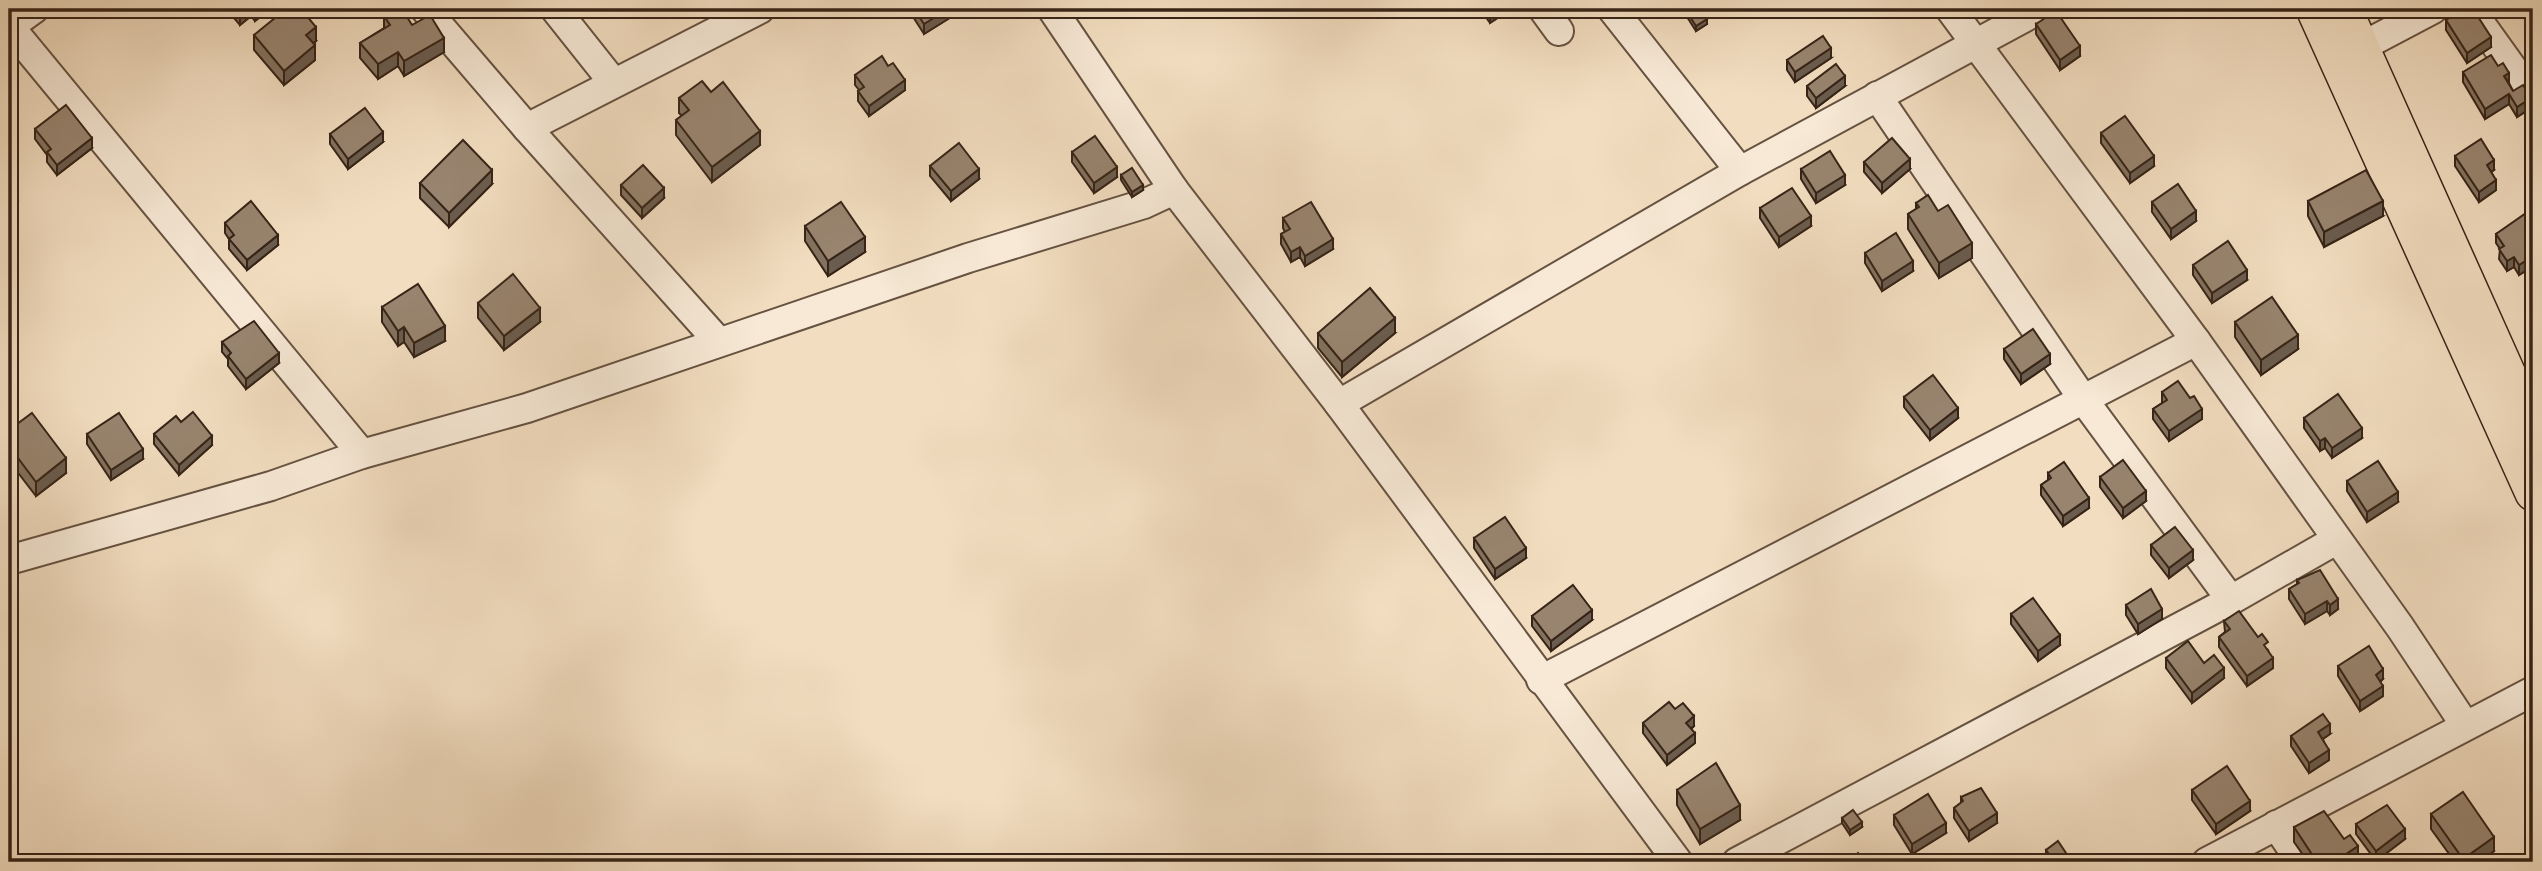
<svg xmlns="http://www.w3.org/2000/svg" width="2542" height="871" font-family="Vollkorn,serif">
	<rect width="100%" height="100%" fill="#f2ddc0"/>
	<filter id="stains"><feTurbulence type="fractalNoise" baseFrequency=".00286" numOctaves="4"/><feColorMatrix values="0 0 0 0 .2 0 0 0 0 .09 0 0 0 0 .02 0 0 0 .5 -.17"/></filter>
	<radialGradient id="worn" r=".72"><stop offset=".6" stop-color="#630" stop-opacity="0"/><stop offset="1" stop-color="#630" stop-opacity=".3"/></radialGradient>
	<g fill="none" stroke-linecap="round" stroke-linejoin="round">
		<!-- minor casing -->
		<g stroke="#665241" stroke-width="32">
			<g id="minor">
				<polyline points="425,9 527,128 718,341"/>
				<polyline points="555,9 613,82"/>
				<polyline points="1052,9 1174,190 1339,404 1678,862"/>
				<polyline points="1543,9 1559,31"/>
				<polyline points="1612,9 1740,171"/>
				<polyline points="1950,9 2196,341 2400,627 2465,725"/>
				<polyline points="2470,9 2533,97"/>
				<polyline points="9,26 362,454"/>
				<polyline points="9,27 34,9"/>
				<polyline points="2361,47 2433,9"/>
				<polyline points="1877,96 2083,399 2231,600"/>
				<polyline points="527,128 760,9"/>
				<polyline points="1339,404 1740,171 2040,9"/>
				<polyline points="9,560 271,486 362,454 527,408 968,258 1144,204 1174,190"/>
				<polyline points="1541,680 2196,341"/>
				<polyline points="2276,825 2301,862"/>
				<polyline points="1737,862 2231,600 2336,540"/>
				<polyline points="2207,862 2533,691"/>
			</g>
		</g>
		<!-- major casing -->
		<g stroke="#372417" stroke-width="38">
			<g id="major">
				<polyline points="2314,9 2533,493"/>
				<polyline points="2344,9 2533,430"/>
			</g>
		</g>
		<!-- minor -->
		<use href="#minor" stroke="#f7e9d6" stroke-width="28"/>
		<!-- major -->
		<use href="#major" stroke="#f2ddc0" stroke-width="35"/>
	</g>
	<!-- wall -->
	<g fill="#83725f" stroke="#372417" stroke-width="2">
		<polygon points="228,9 270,9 255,21 251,16 240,25 228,11"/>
		<polygon points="908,9 956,9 956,14 924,34"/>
		<polygon points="1480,9 1511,9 1490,23"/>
		<polygon points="1682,9 1700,9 1707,24 1696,31"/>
		<polygon points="384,16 412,25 444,52 404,76 398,66 378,79 360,58 360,43 384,28"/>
		<polygon points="2446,20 2491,47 2467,63 2446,30"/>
		<polygon points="2036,24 2080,56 2060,70 2036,34"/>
		<polygon points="254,35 316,41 314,43 315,60 284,85 254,50"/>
		<polygon points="1831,58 1795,82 1787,70 1787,60"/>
		<polygon points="888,66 905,90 869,116 858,101 858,91 859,90 855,85 855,75"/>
		<polygon points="2463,72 2509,83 2513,91 2531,108 2517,117 2509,104 2485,119 2463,82"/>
		<polygon points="1807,86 1845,86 1816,108 1807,96"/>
		<polygon points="711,92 760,145 712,182 676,135 676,120 682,116 679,113 679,98"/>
		<polygon points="35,129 92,148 57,175 47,162 47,155 35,139"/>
		<polygon points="2101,133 2154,166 2130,183 2101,143"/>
		<polygon points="330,134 383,142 348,169 330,144"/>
		<polygon points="1072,152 1117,177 1094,193 1072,162"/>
		<polygon points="2455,156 2494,170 2491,172 2496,190 2479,202 2455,166"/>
		<polygon points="1864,162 1910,169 1882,193 1864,172"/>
		<polygon points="930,166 979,179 951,201 930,176"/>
		<polygon points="1801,169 1845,185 1816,203 1801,179"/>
		<polygon points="1121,175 1143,190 1132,197 1121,180"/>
		<polygon points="420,183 492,184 449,227 420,198"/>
		<polygon points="621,185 664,198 642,218 621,195"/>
		<polygon points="2308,201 2383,216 2324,247 2308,216"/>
		<polygon points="2152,202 2196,221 2171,239 2152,212"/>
		<polygon points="1916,203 1938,211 1972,258 1939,278 1908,229 1908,214 1916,209"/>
		<polygon points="1760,208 1811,226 1779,247 1760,218"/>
		<polygon points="2533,217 2533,267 2533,266 2519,275 2514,267 2507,271 2499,259 2500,249 2496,243 2496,234"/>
		<polygon points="1283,218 1333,249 1305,266 1300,257 1291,262 1281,244 1281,234 1285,232 1283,228"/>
		<polygon points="225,223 278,245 247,270 229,249 229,239 225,233"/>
		<polygon points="805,226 865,252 828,276 805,241"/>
		<polygon points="1865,253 1913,271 1882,291 1865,263"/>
		<polygon points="2193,265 2247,280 2212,303 2193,275"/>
		<polygon points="478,303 540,322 504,350 478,318"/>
		<polygon points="382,307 445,341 414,357 404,342 398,346 382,322"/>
		<polygon points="2235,322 2298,349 2261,375 2235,337"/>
		<polygon points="1318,333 1395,333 1342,377 1318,348"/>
		<polygon points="222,342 279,363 246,389 228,366 228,359 222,352"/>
		<polygon points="2004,349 2050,364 2021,384 2004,359"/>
		<polygon points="2162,392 2190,398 2202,419 2169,441 2153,419 2153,409 2162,403"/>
		<polygon points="1904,397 1958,418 1930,440 1904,407"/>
		<polygon points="2304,418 2362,438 2332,458 2325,448 2320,451 2304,428"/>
		<polygon points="181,422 212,445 179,475 154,444 154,434"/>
		<polygon points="9,430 66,473 36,496 9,461"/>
		<polygon points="87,434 143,459 111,480 87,444"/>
		<polygon points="2048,473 2089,508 2063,526 2041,495 2041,485 2048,480"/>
		<polygon points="2100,477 2146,501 2123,518 2100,487"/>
		<polygon points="2347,481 2398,502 2367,522 2347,491"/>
		<polygon points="1474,538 1526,558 1495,579 1474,548"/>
		<polygon points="2151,545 2193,560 2169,578 2151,555"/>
		<polygon points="2297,580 2338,609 2330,615 2327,611 2305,624 2289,599 2289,589 2297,584"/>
		<polygon points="2126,605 2162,619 2138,634 2126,615"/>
		<polygon points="2011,614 2060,645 2038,661 2011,624"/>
		<polygon points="1532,616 1592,620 1551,651 1532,626"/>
		<polygon points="2224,621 2268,650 2273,668 2247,686 2219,647 2219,637 2225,632"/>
		<polygon points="2166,658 2204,663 2224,678 2192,703 2166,668"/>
		<polygon points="2338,666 2383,679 2380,682 2383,696 2360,711 2338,676"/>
		<polygon points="1675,709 1694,726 1691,729 1695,743 1667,765 1643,733 1643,723"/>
		<polygon points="2330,734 2323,739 2329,760 2309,773 2291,746 2291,736"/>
		<polygon points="1677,790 1740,820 1700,844 1677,805"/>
		<polygon points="2192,790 2250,811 2216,834 2192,800"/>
		<polygon points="1961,797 1997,823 1969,841 1954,818 1954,808 1961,803"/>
		<polygon points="2431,814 2494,851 2479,862 2455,862 2431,829"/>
		<polygon points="1894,815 1946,833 1912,854 1894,825"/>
		<polygon points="1842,818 1862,827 1850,835 1842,823"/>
		<polygon points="2356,824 2405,839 2376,861 2356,834"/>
		<polygon points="2294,827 2344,839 2358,861 2356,862 2308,862 2294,842"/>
		<polygon points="2046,850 2072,862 2048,862 2046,859"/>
	</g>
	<!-- shaded-wall -->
	<g fill="#6a5c4e" stroke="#372417" stroke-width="2">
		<polygon points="242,9 251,9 251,16 240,25 240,11"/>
		<polygon points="255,9 270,9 255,21"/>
		<polygon points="948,9 956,9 956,14 924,34 924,24"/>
		<polygon points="1496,9 1511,9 1490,23 1490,13"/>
		<polygon points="1707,19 1707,24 1696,31 1696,26"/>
		<polygon points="316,27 316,41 306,49 306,35"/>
		<polygon points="2491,37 2491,47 2467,63 2467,53"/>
		<polygon points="444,38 444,52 404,76 404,61"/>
		<polygon points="315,45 315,60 284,85 284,71"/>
		<polygon points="2080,46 2080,56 2060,70 2060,60"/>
		<polygon points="1831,48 1831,58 1795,82 1795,72"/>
		<polygon points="398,52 398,66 378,79 378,64"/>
		<polygon points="2509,73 2509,83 2504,76"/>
		<polygon points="1845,76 1845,86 1816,108 1816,98"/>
		<polygon points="905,80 905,90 869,116 869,106"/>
		<polygon points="2509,94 2509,104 2485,119 2485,109"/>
		<polygon points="2531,98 2531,108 2517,117 2517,107"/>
		<polygon points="760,131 760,145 712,182 712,167"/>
		<polygon points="383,132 383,142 348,169 348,159"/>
		<polygon points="92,138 92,148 57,175 57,165"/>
		<polygon points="2154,156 2154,166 2130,183 2130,173"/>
		<polygon points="1910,159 1910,169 1882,193 1882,183"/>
		<polygon points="2494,160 2494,170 2487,175 2487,165"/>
		<polygon points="1117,167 1117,177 1094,193 1094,183"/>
		<polygon points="979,169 979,179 951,201 951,191"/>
		<polygon points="492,170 492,184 449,227 449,213"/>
		<polygon points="1845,175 1845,185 1816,203 1816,193"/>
		<polygon points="2496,180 2496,190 2479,202 2479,192"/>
		<polygon points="1143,185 1143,190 1132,197 1132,192"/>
		<polygon points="664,188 664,198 642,218 642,208"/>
		<polygon points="18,200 18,215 9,221 9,206"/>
		<polygon points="2383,201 2383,216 2324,247 2324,232"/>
		<polygon points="2196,211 2196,221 2171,239 2171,229"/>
		<polygon points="1811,216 1811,226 1779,247 1779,237"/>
		<polygon points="278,235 278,245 247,270 247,260"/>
		<polygon points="865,237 865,252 828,276 828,261"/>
		<polygon points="1333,239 1333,249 1305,266 1305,256"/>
		<polygon points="1972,243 1972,258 1939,278 1939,263"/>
		<polygon points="1300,247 1300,257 1291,262 1291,252"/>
		<polygon points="2533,256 2533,266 2519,275 2519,265"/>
		<polygon points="2514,257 2514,267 2507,271 2507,261"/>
		<polygon points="1913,261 1913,271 1882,291 1882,281"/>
		<polygon points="2247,270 2247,280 2212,303 2212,293"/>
		<polygon points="540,308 540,322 504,350 504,336"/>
		<polygon points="1395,318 1395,333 1342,377 1342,362"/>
		<polygon points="445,326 445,341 414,357 414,343"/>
		<polygon points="404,327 404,342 398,346 398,331"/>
		<polygon points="2298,335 2298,349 2261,375 2261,360"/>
		<polygon points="279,353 279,363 246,389 246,379"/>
		<polygon points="2050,354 2050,364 2021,384 2021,374"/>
		<polygon points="1958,408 1958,418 1930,440 1930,430"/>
		<polygon points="2202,409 2202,419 2169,441 2169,431"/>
		<polygon points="2362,428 2362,438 2332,458 2332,448"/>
		<polygon points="212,436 212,445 179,475 179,465"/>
		<polygon points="2325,438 2325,448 2320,451 2320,441"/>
		<polygon points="143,449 143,459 111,480 111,470"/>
		<polygon points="66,458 66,473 36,496 36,482"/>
		<polygon points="2146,491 2146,501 2123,518 2123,508"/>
		<polygon points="2398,492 2398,502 2367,522 2367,512"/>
		<polygon points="2089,498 2089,508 2063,526 2063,516"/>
		<polygon points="1526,548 1526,558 1495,579 1495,569"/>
		<polygon points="2193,550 2193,560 2169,578 2169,568"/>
		<polygon points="2338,599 2338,609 2330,615 2330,605"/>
		<polygon points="2327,601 2327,611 2305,624 2305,614"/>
		<polygon points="2162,609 2162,619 2138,634 2138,624"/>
		<polygon points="1592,610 1592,620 1551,651 1551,641"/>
		<polygon points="2060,635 2060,645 2038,661 2038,651"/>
		<polygon points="2273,658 2273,668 2247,686 2247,676"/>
		<polygon points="2224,668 2224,678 2192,703 2192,693"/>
		<polygon points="2383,669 2383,679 2376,684 2376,675"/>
		<polygon points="2383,686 2383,696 2360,711 2360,701"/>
		<polygon points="1694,716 1694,726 1686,733 1686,723"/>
		<polygon points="2330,724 2330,734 2318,742 2318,732"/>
		<polygon points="1695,733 1695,743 1667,765 1667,755"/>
		<polygon points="2329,750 2329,760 2309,773 2309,763"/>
		<polygon points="2250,801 2250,811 2216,834 2216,824"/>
		<polygon points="1740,805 1740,820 1700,844 1700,829"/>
		<polygon points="1997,813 1997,823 1969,841 1969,831"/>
		<polygon points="1862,822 1862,827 1850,835 1850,830"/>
		<polygon points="1946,823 1946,833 1912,854 1912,844"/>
		<polygon points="2405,829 2405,839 2376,861 2376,851"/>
		<polygon points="2494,837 2494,851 2479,862 2463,862 2463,859"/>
		<polygon points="2358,846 2358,861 2356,862 2334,862"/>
	</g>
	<!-- building -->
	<g fill="#98846f" stroke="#372417" stroke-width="2">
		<polygon points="286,9 301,9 316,27 306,35 315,45 284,71 254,35"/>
		<polygon points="397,9 402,9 412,25 430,15 444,38 404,61 398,52 378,64 360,43 390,25 384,16"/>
		<polygon points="914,9 948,9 924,24"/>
		<polygon points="1487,9 1496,9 1490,13"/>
		<polygon points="1685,9 1700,9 1707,19 1696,26"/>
		<polygon points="2464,9 2473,9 2491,37 2467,53 2446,20"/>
		<polygon points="2056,11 2080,46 2060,60 2036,24"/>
		<polygon points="1823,36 1831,48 1795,72 1787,60"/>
		<polygon points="2491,55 2498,66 2503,63 2509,73 2504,76 2513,91 2523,85 2531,98 2517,107 2509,94 2485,109 2463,72"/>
		<polygon points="882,56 888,66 893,63 905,80 869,106 858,91 864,87 855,75"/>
		<polygon points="1836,64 1845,76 1816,98 1807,86"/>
		<polygon points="702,81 711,92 723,82 760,131 712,167 676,120 689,110 679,98"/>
		<polygon points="66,105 92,138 57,165 47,152 51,149 35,129"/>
		<polygon points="365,108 383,132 348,159 330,134"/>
		<polygon points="2125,116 2154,156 2130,173 2101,133"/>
		<polygon points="1095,136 1117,167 1094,183 1072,152"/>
		<polygon points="1892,138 1910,159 1882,183 1864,162"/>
		<polygon points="2481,139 2494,160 2487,165 2496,180 2479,192 2455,156"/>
		<polygon points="463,140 492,170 449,213 420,183"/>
		<polygon points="959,143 979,169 951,191 930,166"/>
		<polygon points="1830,151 1845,175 1816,193 1801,169"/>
		<polygon points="643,165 664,188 642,208 621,185"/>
		<polygon points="1132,168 1143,185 1132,192 1121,175"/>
		<polygon points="2366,170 2383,201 2324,232 2308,201"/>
		<polygon points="2178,184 2196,211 2171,229 2152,202"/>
		<polygon points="9,187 18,200 9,206"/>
		<polygon points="1792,188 1811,216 1779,237 1760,208"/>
		<polygon points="1928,195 1938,211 1948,205 1972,243 1939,263 1908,214 1919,207 1916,203"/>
		<polygon points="251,201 278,235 247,260 229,239 234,235 225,223"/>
		<polygon points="841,202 865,237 828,261 805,226"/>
		<polygon points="1311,202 1333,239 1305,256 1300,247 1291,252 1281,234 1290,229 1283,218"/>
		<polygon points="2529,211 2533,217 2533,257 2533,256 2519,265 2514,257 2507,261 2499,249 2504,246 2496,234"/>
		<polygon points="1896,233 1913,261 1882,281 1865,253"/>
		<polygon points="2228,241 2247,270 2212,293 2193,265"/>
		<polygon points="513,274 540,308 504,336 478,303"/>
		<polygon points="418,284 445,326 414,343 404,327 398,331 382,307"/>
		<polygon points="1370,288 1395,318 1342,362 1318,333"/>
		<polygon points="2272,297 2298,335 2261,360 2235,322"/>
		<polygon points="254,321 279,353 246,379 228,356 231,353 222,342"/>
		<polygon points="2033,329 2050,354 2021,374 2004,349"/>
		<polygon points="1933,375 1958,408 1930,430 1904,397"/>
		<polygon points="2178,381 2190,398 2194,396 2202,409 2169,431 2153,409 2167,400 2162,392"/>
		<polygon points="2338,394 2362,428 2332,448 2325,438 2320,441 2304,418"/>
		<polygon points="193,412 212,436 179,465 154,434 176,416 181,422"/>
		<polygon points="32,413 66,458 36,482 9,446 9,430"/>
		<polygon points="119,413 143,449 111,470 87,434"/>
		<polygon points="2123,460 2146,491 2123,508 2100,477"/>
		<polygon points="2378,461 2398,492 2367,512 2347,481"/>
		<polygon points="2064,462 2089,498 2063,516 2041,485 2051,478 2048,473"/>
		<polygon points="1505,517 1526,548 1495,569 1474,538"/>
		<polygon points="2175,527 2193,550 2169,568 2151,545"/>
		<polygon points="2320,570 2338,599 2330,605 2327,601 2305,614 2289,589 2299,583 2297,580"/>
		<polygon points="1573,585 1592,610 1551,641 1532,616"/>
		<polygon points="2151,589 2162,609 2138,624 2126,605"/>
		<polygon points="2033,598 2060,635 2038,651 2011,614"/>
		<polygon points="2239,611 2258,637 2262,634 2268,642 2264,645 2273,658 2247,676 2219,637 2230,629 2224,621"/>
		<polygon points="2188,641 2204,663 2214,655 2224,668 2192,693 2166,658"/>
		<polygon points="2369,646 2383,669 2376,675 2383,686 2360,701 2338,666"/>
		<polygon points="1669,702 1675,709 1683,703 1694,716 1686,723 1695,733 1667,755 1643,723"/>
		<polygon points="2323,714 2330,724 2318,732 2329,750 2309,763 2291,736"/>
		<polygon points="1716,763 1740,805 1700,829 1677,790"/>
		<polygon points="2227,766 2250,801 2216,824 2192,790"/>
		<polygon points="1981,788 1997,813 1969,831 1954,808 1963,801 1961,797"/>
		<polygon points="2463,792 2494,837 2463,859 2431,814"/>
		<polygon points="1928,794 1946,823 1912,844 1894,815"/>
		<polygon points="2387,805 2405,829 2376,851 2356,824"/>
		<polygon points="1853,810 1862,822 1850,830 1842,818"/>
		<polygon points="2324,811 2344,839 2350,835 2358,846 2334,862 2317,862 2294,827"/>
		<polygon points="2058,841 2072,862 2055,862 2046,850"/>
		<polygon points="1858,853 1863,862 1839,862 1846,857 1849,860"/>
	</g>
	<!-- margin -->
	<rect width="2542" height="871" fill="none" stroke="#f2ddc0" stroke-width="35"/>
	<rect x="10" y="10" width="2521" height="850" fill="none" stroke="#372417" stroke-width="3.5"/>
	<rect x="18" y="18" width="2507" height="836" fill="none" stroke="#372417" stroke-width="2"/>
	<rect width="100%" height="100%" filter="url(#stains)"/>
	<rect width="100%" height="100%" fill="url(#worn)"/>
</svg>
